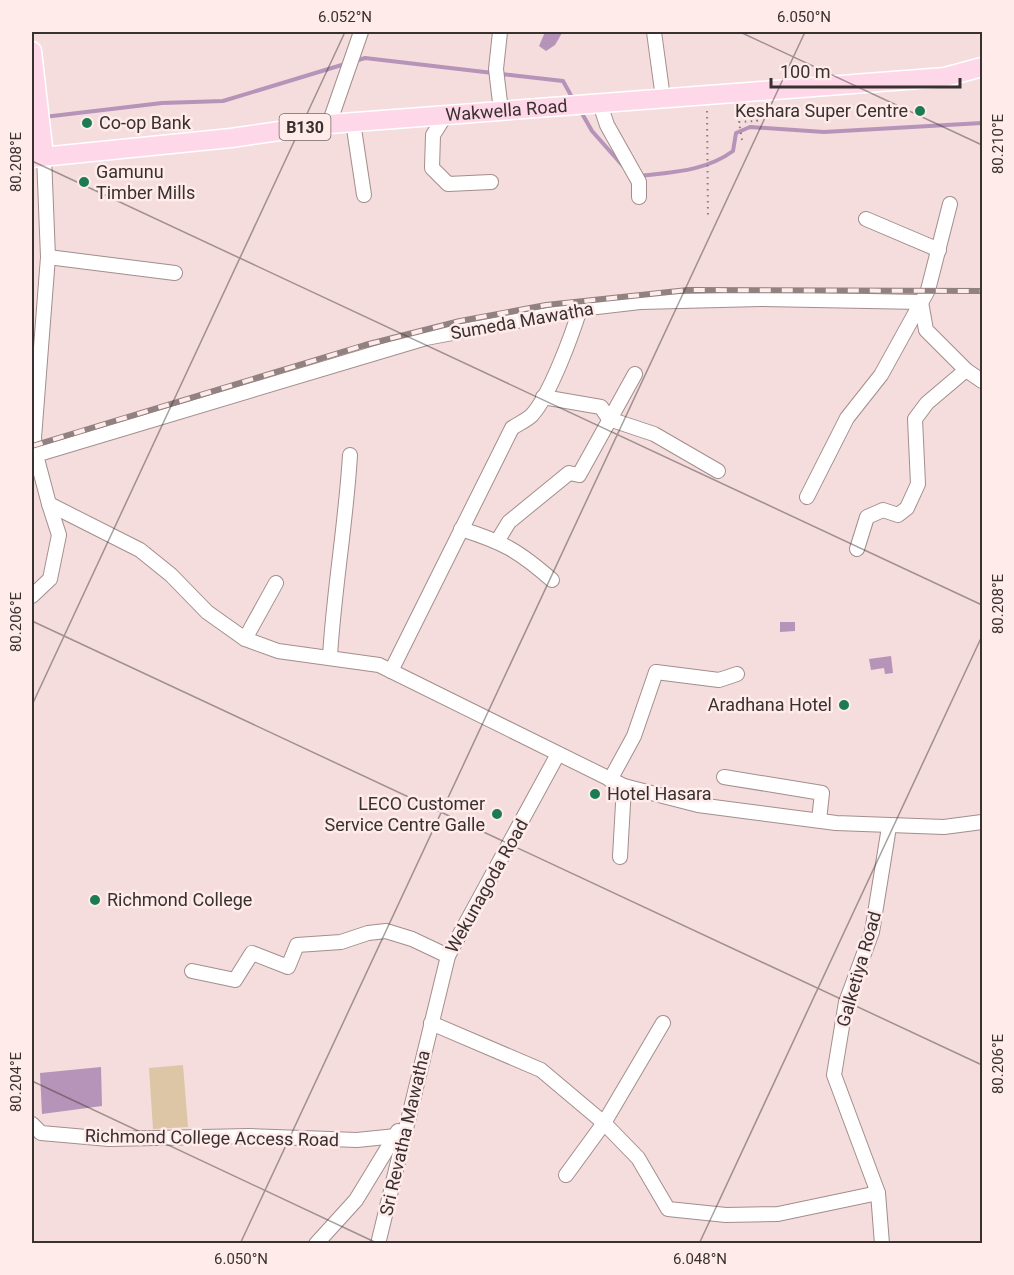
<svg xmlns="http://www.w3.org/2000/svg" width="1014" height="1275" font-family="Roboto,sans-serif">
	<rect width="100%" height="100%" fill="#f4dddc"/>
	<!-- green -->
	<polygon fill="#ddc6a6" points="183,1065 188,1127 153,1129 149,1068"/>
	<!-- water -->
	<g fill="#b693b8">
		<polygon points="545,32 562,33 555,45 546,51 539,46"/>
		<polygon points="780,622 795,622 795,631 780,632"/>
		<polygon points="891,656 893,673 885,674 884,668 871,670 869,659"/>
		<polygon points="101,1067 102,1106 42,1114 40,1073"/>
	</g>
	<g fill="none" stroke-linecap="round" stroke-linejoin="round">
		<!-- stream -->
		<g stroke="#b693b8" stroke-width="4">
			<polyline points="355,61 365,58 493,73"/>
			<polyline points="501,74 563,81 573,99"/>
			<polyline points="580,110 592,131 623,166"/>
			<polyline points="44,117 162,103 223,101 345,64"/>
			<path d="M640,176C673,172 706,171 733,151L736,133L750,127L824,132L982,123"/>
		</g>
		<!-- minor casing -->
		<g stroke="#a38e8d" stroke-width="16">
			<g id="minor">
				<polyline points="500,32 496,69 501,111"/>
				<polyline points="654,32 663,98"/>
				<polyline points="600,104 607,125 639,182 639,197"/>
				<polyline points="445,116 433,135 432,168 448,184 491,182"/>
				<polyline points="353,122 364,195"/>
				<polyline points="329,124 361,32"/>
				<polyline points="44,156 48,257 34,438 36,455 49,504 140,550 171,575 207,612 245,639 278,651 379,665 624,786 698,805 836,823 944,827 982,822"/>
				<polyline points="866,219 939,250"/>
				<polyline points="48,257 175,273"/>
				<polyline points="543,397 601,407 609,419 654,434 718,471"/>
				<polyline points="32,456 426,338 580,309 640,302 761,299 921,302 926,330 966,370 982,381"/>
				<polyline points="807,497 847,418 881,375 928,290 950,204"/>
				<path d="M461,529C503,542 519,551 552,580"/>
				<polyline points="498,540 509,522 569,473 579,475 635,374"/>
				<polyline points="857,549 867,517 883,510 898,515 907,508 918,484 915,419 927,403 966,370"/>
				<polyline points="32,596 50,579 59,535 49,504"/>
				<polyline points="245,639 276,583"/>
				<path d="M330,656C334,589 346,523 350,455"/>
				<path d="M391,671L512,428C518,424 527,420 532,415C550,395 572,335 580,309"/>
				<polyline points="724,777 822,793 819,820"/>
				<polyline points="610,780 634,736 656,672 719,680 737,674"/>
				<polyline points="620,857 624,786"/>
				<polyline points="192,971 235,980 252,953 288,967 297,945 341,942 368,933 386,931 412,939 448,956"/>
				<polyline points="431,1023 541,1070 604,1123 638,1158 668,1209 726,1215 778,1214 878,1193"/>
				<polyline points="32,1124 41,1133 109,1139 249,1136 357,1140 396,1136"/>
				<polyline points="566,1175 604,1123 663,1023"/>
				<polyline points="316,1244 356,1200 398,1131"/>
				<polyline points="378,1244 448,956 558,754"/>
				<polyline points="882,1244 878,1193 834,1075 846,1002 872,932 889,827"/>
			</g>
		</g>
		<!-- major casing -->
		<g stroke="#fff" stroke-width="21">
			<g id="major">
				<polyline points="32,51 44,156"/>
				<path id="s1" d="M32,158L231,138L329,124L945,77L982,67"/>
			</g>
		</g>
		<!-- path -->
		<g stroke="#8d7e7e" stroke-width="2" stroke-dasharray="1.5 4.5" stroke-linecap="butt">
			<polyline points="707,111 708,218"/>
			<polyline points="742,140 739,122 757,121 756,105"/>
		</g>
		<!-- minor -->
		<use href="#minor" stroke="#fff" stroke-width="14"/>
		<!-- major -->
		<use href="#major" stroke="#fed8e8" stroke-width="18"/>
		<!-- rail casing -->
		<g stroke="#918181" stroke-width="6">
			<polyline id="rail" points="32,446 365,345 460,321 546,305 688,290 982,291"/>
		</g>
		<!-- rail -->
		<use href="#rail" stroke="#feebea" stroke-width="4" stroke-dasharray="11" stroke-linecap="butt"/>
	</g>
	<!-- ticks -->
	<path fill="none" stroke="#393030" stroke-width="1.5" stroke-opacity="0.45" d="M740,32L982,145M32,161L982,605M32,621L982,1065M32,705L345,32M32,1081L379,1244M240,1244L805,32M699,1244L982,636"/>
	<!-- markers -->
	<g fill="#1d7b52" stroke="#feebea" stroke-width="2">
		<circle cx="920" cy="111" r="6"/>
		<circle cx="87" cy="123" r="6"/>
		<circle cx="84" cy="182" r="6"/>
		<circle cx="844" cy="705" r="6"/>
		<circle cx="595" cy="794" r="6"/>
		<circle cx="497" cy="814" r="6"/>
		<circle cx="95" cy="900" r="6"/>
	</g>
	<g text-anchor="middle" stroke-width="5" stroke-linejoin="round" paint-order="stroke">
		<!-- shield labels -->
		<rect fill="#feebea" stroke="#746868" stroke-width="1.5" x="279.5" y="114" width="51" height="26" rx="4.5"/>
		<g font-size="16" font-weight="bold" fill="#393030">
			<text x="305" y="133">B130</text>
		</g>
		<!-- street labels -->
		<g font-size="18" fill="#393030" stroke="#feebea">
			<text dy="6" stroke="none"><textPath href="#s1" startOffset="477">Wakwella Road</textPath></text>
			<text transform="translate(522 321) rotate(-10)" y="6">Sumeda Mawatha</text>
			<text transform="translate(487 886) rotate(-61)" y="6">Wekunagoda Road</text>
			<text transform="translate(859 969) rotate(-74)" y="6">Galketiya Road</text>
			<text transform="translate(405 1133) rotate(-77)" y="6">Sri Revatha Mawatha</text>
			<text transform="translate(212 1138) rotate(1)" y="6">Richmond College Access Road</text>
		</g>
		<!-- poi labels -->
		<g font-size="18" fill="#393030" stroke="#feebea" text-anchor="start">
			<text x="908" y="117" text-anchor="end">Keshara Super Centre</text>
			<text x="99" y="129">Co-op Bank</text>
			<text x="96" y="178">Gamunu<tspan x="96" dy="21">Timber Mills</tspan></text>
			<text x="832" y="711" text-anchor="end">Aradhana Hotel</text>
			<text x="607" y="800">Hotel Hasara</text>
			<text x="485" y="810" text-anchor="end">LECO Customer<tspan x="485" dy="21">Service Centre Galle</tspan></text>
			<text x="107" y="906">Richmond College</text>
		</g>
	</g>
	<!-- border -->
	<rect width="1014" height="1275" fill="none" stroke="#feebea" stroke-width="66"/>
	<!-- scale -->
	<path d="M771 78v9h189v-9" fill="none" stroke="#393030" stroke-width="3"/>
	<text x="780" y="78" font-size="18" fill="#393030" stroke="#feebea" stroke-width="4.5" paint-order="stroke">100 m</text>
	<rect x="33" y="33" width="948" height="1209" fill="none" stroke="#393030" stroke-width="2"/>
	<g font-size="15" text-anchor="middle" fill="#393030">
		<text x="345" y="22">6.052°N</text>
		<text x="804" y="22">6.050°N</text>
		<text transform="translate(998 144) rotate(-90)" y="5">80.210°E</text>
		<text transform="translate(16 162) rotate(-90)" y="5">80.208°E</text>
		<text transform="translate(998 604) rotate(-90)" y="5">80.208°E</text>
		<text transform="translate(16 622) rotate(-90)" y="5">80.206°E</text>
		<text transform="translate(998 1064) rotate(-90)" y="5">80.206°E</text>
		<text transform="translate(16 1082) rotate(-90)" y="5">80.204°E</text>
		<text x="241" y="1264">6.050°N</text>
		<text x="700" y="1264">6.048°N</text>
	</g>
</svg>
